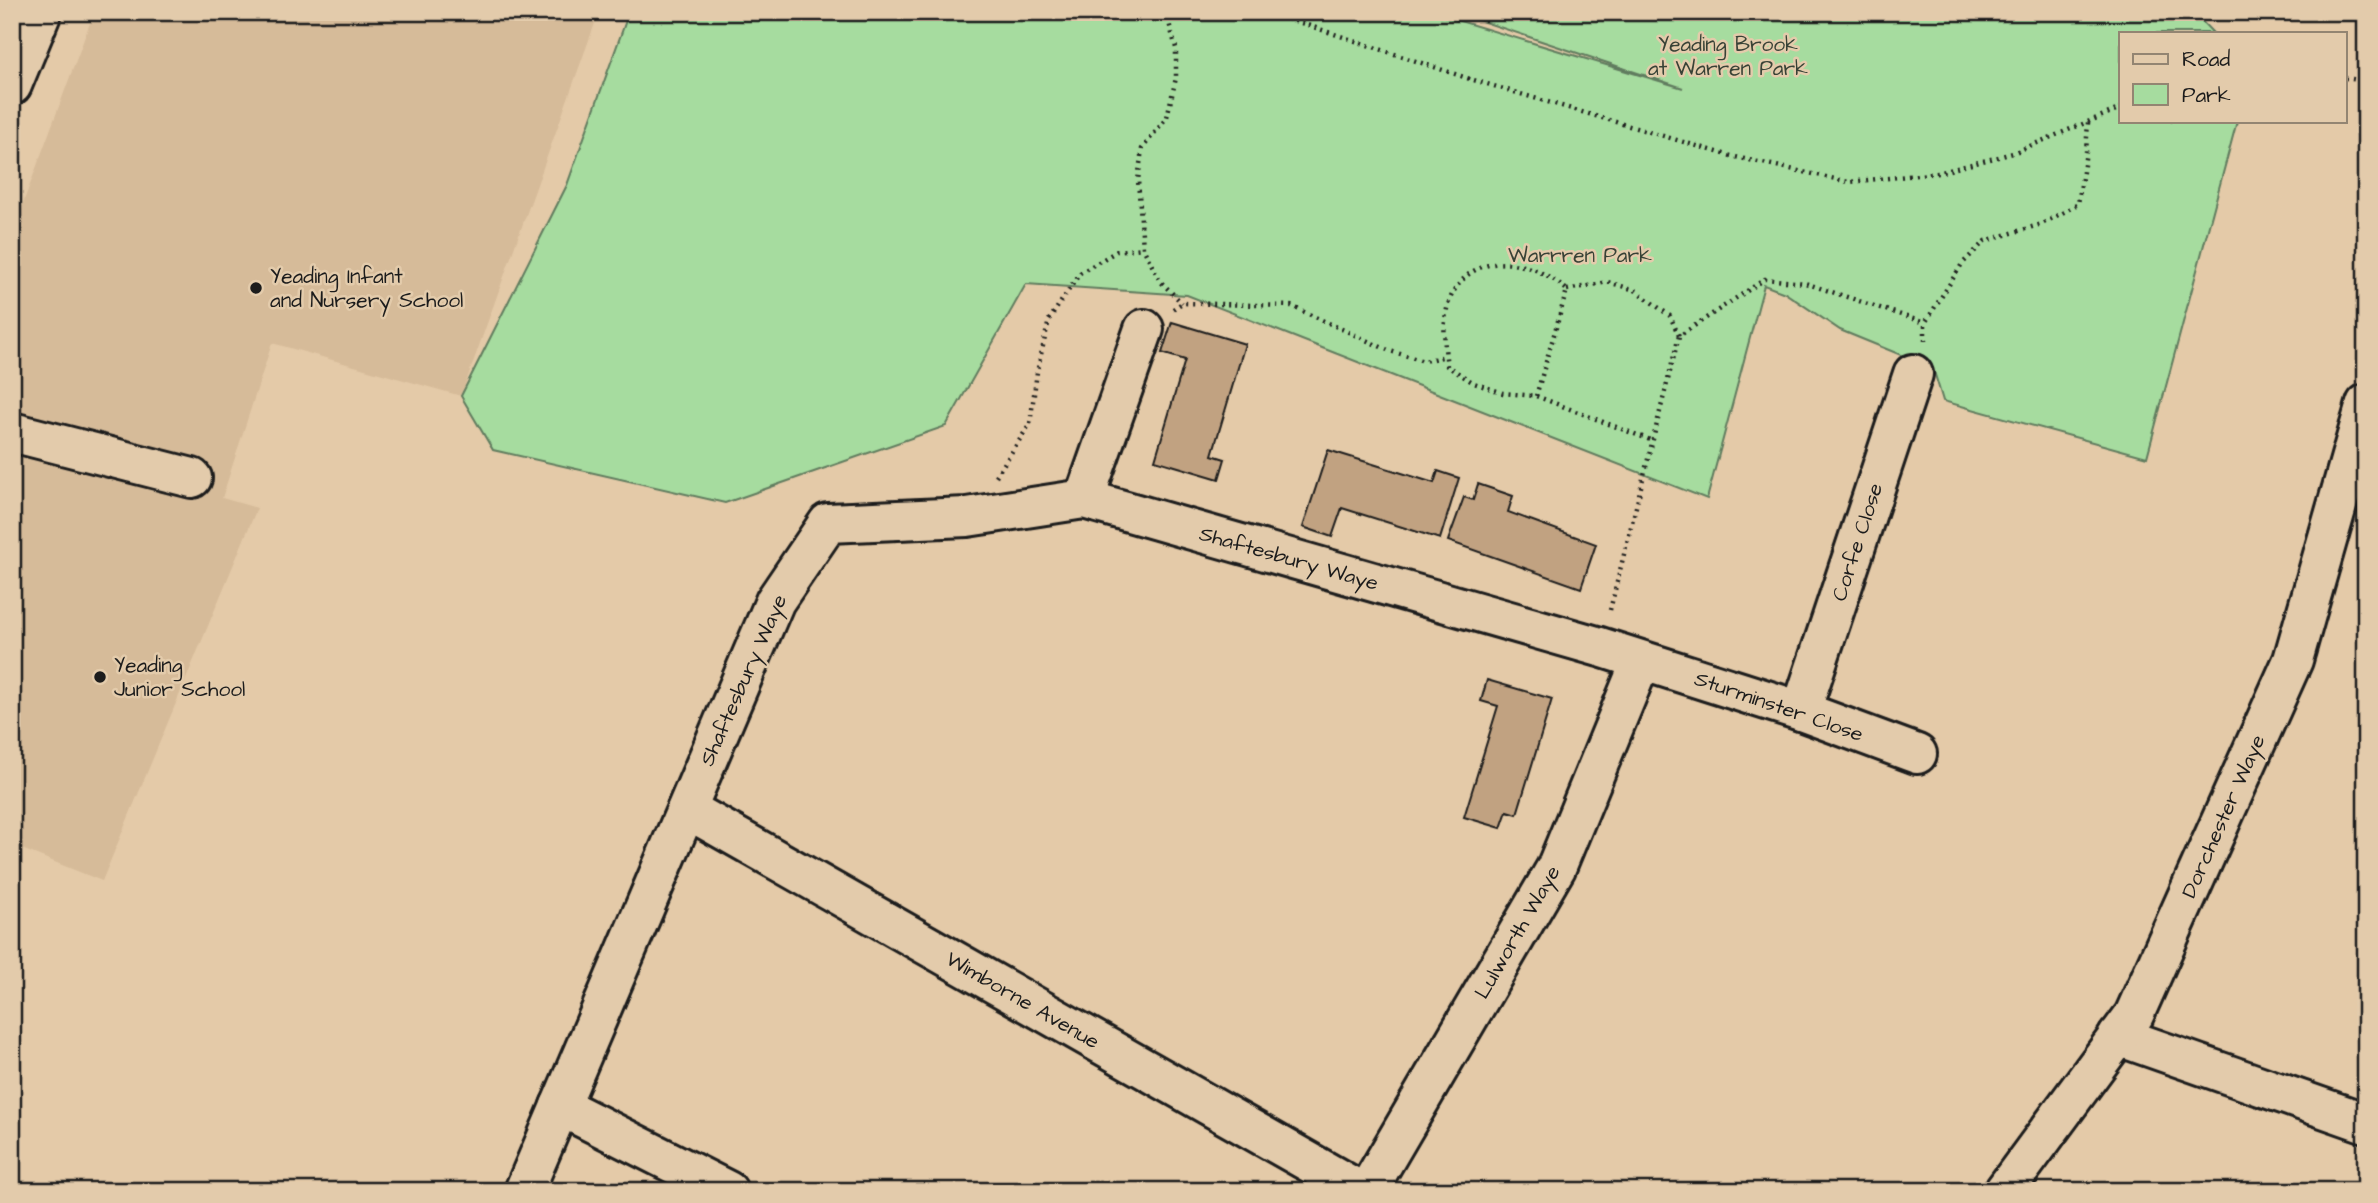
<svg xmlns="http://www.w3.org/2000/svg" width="2378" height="1203" font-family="'Architects Daughter',sans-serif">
	<rect width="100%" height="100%" fill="#e4caa8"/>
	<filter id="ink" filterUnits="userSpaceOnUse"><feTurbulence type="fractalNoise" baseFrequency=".0143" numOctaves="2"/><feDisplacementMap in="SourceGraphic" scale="14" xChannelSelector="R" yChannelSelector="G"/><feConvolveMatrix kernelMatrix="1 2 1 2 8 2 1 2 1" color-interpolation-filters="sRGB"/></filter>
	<g filter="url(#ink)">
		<!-- built -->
		<polygon fill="#d6bb99" points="94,12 599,12 461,396 272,343 222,498 257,508 102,881 12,845 12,233"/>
		<!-- green -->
		<polygon fill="#a6dc9f" stroke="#617c5e" stroke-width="2" points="629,12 1430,12 1683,88 1454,12 2193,12 2213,33 2121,33 2121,121 2237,121 2147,457 1943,401 1933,368 1840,330 1785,293 1764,285 1707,499 1187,295 1026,284 946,426 725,503 493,450 461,396 567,185"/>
		<!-- building -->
		<g fill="#c1a281" stroke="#1c1c1c" stroke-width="2">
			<polygon points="1172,322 1245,344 1212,455 1225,459 1219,479 1155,460 1185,360 1162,353"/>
			<polygon points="1328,450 1434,483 1438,471 1459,478 1440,539 1342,508 1332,537 1303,527"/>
			<polygon points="1478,484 1513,496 1508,512 1596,544 1581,588 1448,541 1464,497 1473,500"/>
			<polygon points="1487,680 1552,699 1517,814 1507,811 1501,828 1464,817 1498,706 1481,701"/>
		</g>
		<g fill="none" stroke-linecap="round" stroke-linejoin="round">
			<!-- minor casing -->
			<g stroke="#1c1c1c" stroke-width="44">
				<g id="minor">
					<polyline points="12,85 42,12"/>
					<polyline points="12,432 192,478"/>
					<polyline points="1084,499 1144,329"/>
					<polyline points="1801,711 1913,374"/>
					<polyline points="687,809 1360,1191"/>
					<polyline points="2118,1036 2366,1123"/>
					<polyline points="560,1106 728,1191"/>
					<polyline points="524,1191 775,601 828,523 967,517 1084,499 1600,647 1801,711 1917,754"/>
					<polyline points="1367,1191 1556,868 1641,661"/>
					<polyline points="2004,1191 2134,1015 2293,660 2366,404"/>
				</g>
			</g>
			<!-- path -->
			<g stroke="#1c1c1c" stroke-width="4.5" stroke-dasharray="2 5" stroke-linecap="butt">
				<polyline points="1166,12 1176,48 1176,78 1167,117 1142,149 1138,180 1143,248 1160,281 1182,303"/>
				<polyline points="1268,12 1470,79 1731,156 1849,182 1938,173 2013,153 2121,108"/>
				<polyline points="2345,78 2366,81"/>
				<polyline points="1567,290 1608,282 1635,290 1670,316 1679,336"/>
				<polyline points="1173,309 1182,303 1291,306 1390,351 1424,361 1446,356"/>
				<polyline points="1925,341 1925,323 1962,264 1985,241 2042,224 2078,204 2086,152 2088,122"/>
				<path d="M1536,396L1567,290C1535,261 1480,248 1454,291C1441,313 1444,343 1447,366L1474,383L1503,393L1536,396L1653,441"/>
				<polyline points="996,476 1030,424 1037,372 1049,320 1080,273 1117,251 1143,248"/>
				<polyline points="1610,610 1679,336 1765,279 1805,283 1925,323"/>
			</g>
			<!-- minor -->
			<use href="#minor" stroke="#e3cbab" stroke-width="38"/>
		</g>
	</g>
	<!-- markers -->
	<g fill="#1c1c1c" stroke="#e3cbab" stroke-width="2.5">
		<circle cx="256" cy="288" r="7"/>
		<circle cx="100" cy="677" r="7"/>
	</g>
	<g text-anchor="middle" stroke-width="5" stroke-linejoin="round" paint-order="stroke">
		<!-- park labels -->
		<g font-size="21" fill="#384236" stroke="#e3cbab">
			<text x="1728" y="51">Yeading Brook<tspan x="1728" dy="24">at Warren Park</tspan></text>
			<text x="1580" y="262">Warrren Park</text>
		</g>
		<!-- poi labels -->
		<g font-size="21" fill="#1c1c1c" stroke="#e3cbab" text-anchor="start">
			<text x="270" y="283">Yeading Infant<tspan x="270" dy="24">and Nursery School</tspan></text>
			<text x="114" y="672">Yeading<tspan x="114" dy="24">Junior School</tspan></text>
		</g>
		<!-- street labels -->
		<g font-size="21" fill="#1c1c1c" stroke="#e3cbab">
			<text transform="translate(1857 542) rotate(-72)" y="7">Corfe Close</text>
			<text transform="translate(1289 558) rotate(16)" y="7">Shaftesbury Waye</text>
			<text transform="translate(743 680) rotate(-66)" y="7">Shaftesbury Waye</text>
			<text transform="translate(1779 706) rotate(19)" y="7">Sturminster Close</text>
			<text transform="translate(2223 816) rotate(-66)" y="7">Dorchester Waye</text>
			<text transform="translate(1517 932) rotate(-60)" y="7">Lulworth Waye</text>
			<text transform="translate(1023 1000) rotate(30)" y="7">Wimborne Avenue</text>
		</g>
	</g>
	<!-- margin -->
	<rect width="2378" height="1203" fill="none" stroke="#e3cbab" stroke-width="42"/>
	<rect x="21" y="21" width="2336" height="1161" fill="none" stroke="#1c1c1c" stroke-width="2.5" filter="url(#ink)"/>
	<!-- legend -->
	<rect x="2119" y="32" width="228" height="91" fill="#e3cbab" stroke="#938572" stroke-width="2"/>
	<rect x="2133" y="54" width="35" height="10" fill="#e3cbab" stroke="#938572" stroke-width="2"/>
	<text x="2182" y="66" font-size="21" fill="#1c1c1c">Road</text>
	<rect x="2133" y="84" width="35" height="21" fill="#a6dc9f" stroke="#938572" stroke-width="2"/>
	<text x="2182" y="102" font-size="21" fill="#1c1c1c">Park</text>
</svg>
